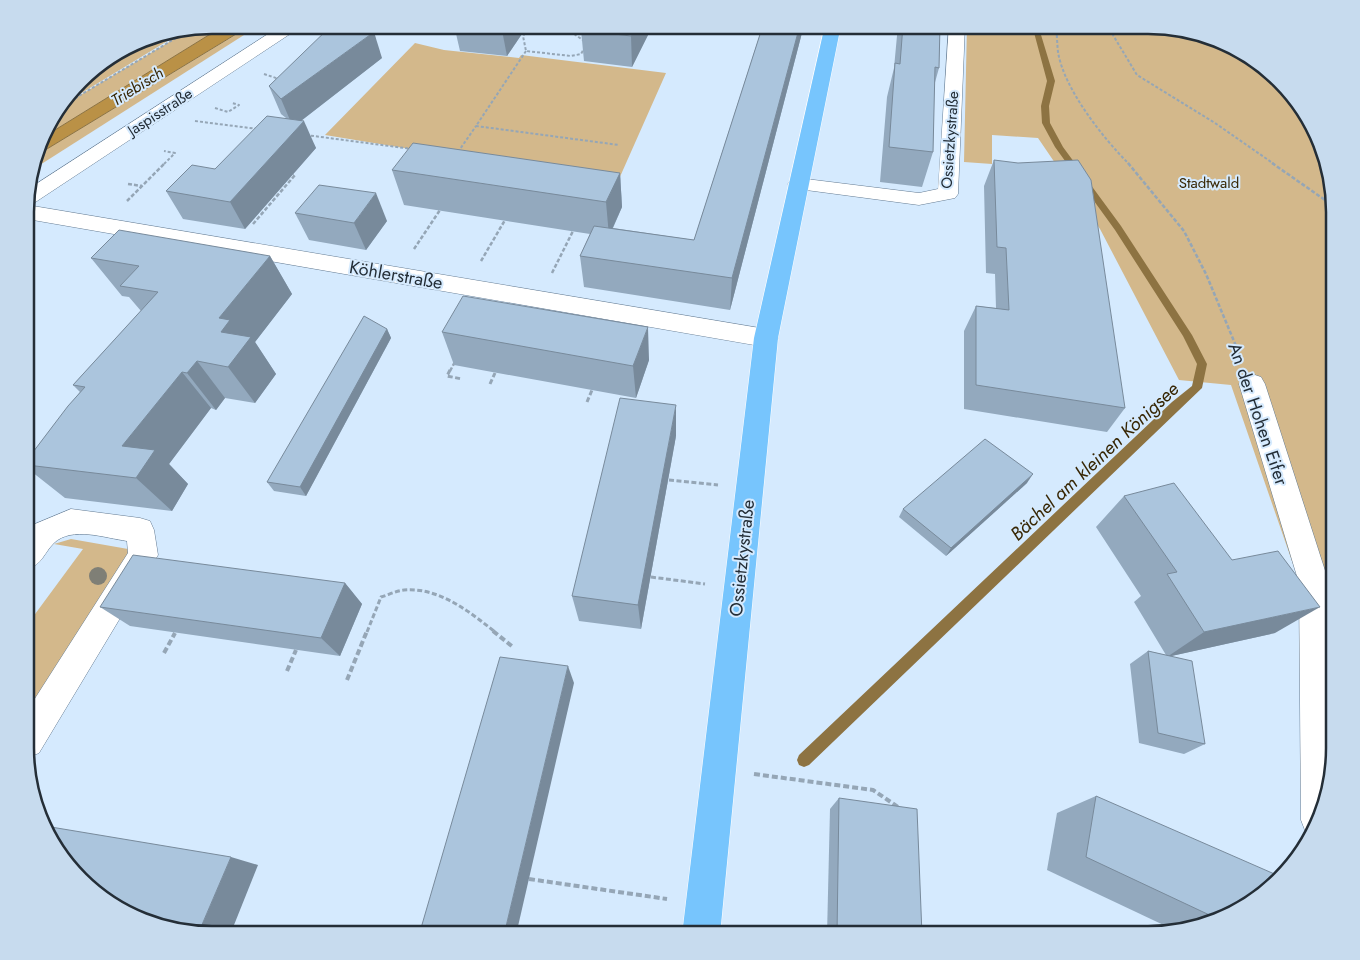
<svg xmlns="http://www.w3.org/2000/svg" width="1360" height="960" font-family="Jost,sans-serif">
	<rect width="100%" height="100%" fill="#d5eafe"/>
	<!-- green -->
	<g fill="#d3b88b">
		<polygon points="212,25 225,25 42,138 44,129 62,106 191,29"/>
		<polygon points="967,25 1160,25 1219,39 1262,64 1316,129 1335,200 1335,760 1303,593 1231,385 1179,380 1100,229 1038,138 992,135 992,164 964,162"/>
		<polygon points="250,26 244,35 32,170 37,155"/>
		<polygon points="184,31 65,103 89,72 141,39"/>
		<polygon points="415,43 444,50 519,58 521,55 666,73 619,179 459,157 325,135"/>
		<polygon points="71,539 128,549 134,559 27,728 27,625 83,549 54,544"/>
	</g>
	<!-- water -->
	<polygon fill="#ba9146" stroke="#8d7342" points="225,25 251,25 37,155 42,138"/>
	<g fill="none" stroke-linecap="round" stroke-linejoin="round">
		<!-- stream -->
		<polygon fill="#8d7342" fill-rule="evenodd" points="1032,25 1038,25 1055,81 1049,106 1050,123 1063,147 1121,226 1192,335 1207,364 1202,388 809,765 804,767 799,765 797,760 799,755 1172,402 1192,386 1197,364 1183,336 1115,230 1055,147 1042,123 1041,106 1047,81"/>
		<!-- minor casing -->
		<g stroke="#657c93" stroke-width="1">
			<g id="minor">
				<polygon points="282,25 301,25 299,28 34,203 27,205 27,190"/>
				<polygon points="949,25 965,25 958,194 955,198 919,205 791,188 788,184 791,180 798,178 919,193 938,189"/>
				<polygon points="27,205 766,329 774,332 778,338 774,344 766,347 27,219"/>
				<polygon points="1252,374 1261,377 1265,384 1329,583 1335,760 1325,808 1311,835 1306,833 1301,820 1299,583 1239,384 1243,377"/>
				<path d="M71,509L140,518L150,521L154,530L158,555L39,753L27,758V711L128,553L127,541C105,538 72,526 54,543C43,554 43,564 27,569V534L35,524Z"/>
			</g>
		</g>
		<!-- major casing -->
		<g stroke="#fff" stroke-width="1">
			<polygon id="major" points="825,25 841,25 778,338 720,935 682,935 754,338"/>
		</g>
		<!-- path-far3 -->
		<g stroke="#95a6b6" stroke-width="2" stroke-dasharray="3 2" stroke-linecap="butt">
			<polyline points="531,25 523,36 526,51 571,56 581,54 585,47"/>
			<path d="M1056,25C1057,34 1057,43 1058,52C1064,89 1103,138 1129,164"/>
			<polyline points="1107,25 1137,75 1215,123 1274,164"/>
			<polyline points="566,28 584,41"/>
			<polyline points="526,51 476,126 619,145"/>
			<polyline points="264,74 279,79"/>
			<polyline points="62,106 191,29"/>
			<polyline points="215,108 228,112 239,105 232,103"/>
			<polyline points="195,121 258,129"/>
			<polyline points="306,135 412,149"/>
			<polyline points="458,152 476,126"/>
			<polyline points="164,164 175,153 164,151"/>
		</g>
		<!-- path-far2 -->
		<g stroke="#95a6b6" stroke-width="2.5" stroke-dasharray="4 2" stroke-linecap="butt">
			<polyline points="1128,163 1184,231 1206,274 1241,358"/>
			<polyline points="1272,163 1325,200 1335,211"/>
			<polyline points="128,184 142,186"/>
			<polyline points="127,201 165,163"/>
			<polyline points="253,224 295,175 293,175"/>
			<polyline points="414,249 440,210"/>
			<polyline points="481,261 505,220"/>
			<polyline points="552,273 573,231"/>
			<polyline points="450,371 456,360"/>
		</g>
		<!-- path-far1 -->
		<g stroke="#95a6b6" stroke-width="3" stroke-dasharray="5 2.5" stroke-linecap="butt">
			<polyline points="450,370 447,376 462,379"/>
			<polyline points="490,384 495,373"/>
			<polyline points="587,402 592,390"/>
			<polyline points="669,480 718,485"/>
			<polyline points="651,577 705,584"/>
			<path d="M367,632L381,597C388,595 396,591 404,590C438,587 469,611 495,632"/>
		</g>
		<!-- path -->
		<g stroke="#95a6b6" stroke-width="4" stroke-dasharray="6 3" stroke-linecap="butt">
			<polyline points="493,631 513,647"/>
			<polyline points="164,653 175,633"/>
			<polyline points="287,671 296,650"/>
			<polyline points="347,680 367,631"/>
			<polyline points="754,774 873,790 901,809"/>
			<polyline points="529,879 667,899"/>
		</g>
		<!-- minor -->
		<use href="#minor" fill="#fff" fill-rule="evenodd"/>
		<!-- major -->
		<use href="#major" fill="#77c5fd" fill-rule="evenodd"/>
	</g>
	<!-- trees -->
	<circle fill="#7f7f76" cx="98" cy="576" r="9"/>
	<!-- wall -->
	<g fill="#93a9be">
		<polygon points="454,25 528,25 507,56 460,51"/>
		<polygon points="653,25 632,67 584,61 581,30"/>
		<polygon points="706,25 804,25 730,310 584,287 580,256 590,234 404,205 392,170 620,173 622,207 613,228 694,240 761,31"/>
		<polygon points="898,25 940,25 939,68 934,86 933,152 922,187 880,182 887,97 894,68"/>
		<polygon points="382,58 301,121 316,148 245,229 183,219 166,191 215,169 286,118 281,114 269,86"/>
		<polygon points="994,160 1125,408 1107,432 964,409 964,331 976,306 996,308 995,274 986,273 984,186"/>
		<polygon points="295,213 387,221 366,250 309,240"/>
		<polygon points="270,256 292,294 255,342 276,374 255,403 225,398 216,410 211,408 169,464 188,484 172,511 65,498 27,468 27,460 80,392 73,385 141,311 129,297 122,296 91,258"/>
		<polygon points="387,329 391,338 306,496 274,491 267,482"/>
		<polygon points="442,332 649,360 636,398 454,365"/>
		<polygon points="676,436 641,629 579,621 572,596"/>
		<polygon points="1027,483 946,556 899,517 903,509"/>
		<polygon points="1124,496 1275,633 1171,656 1205,744 1184,754 1139,743 1130,664 1148,651 1166,655 1134,602 1141,596 1096,527"/>
		<polygon points="345,583 362,604 340,656 130,626 100,607"/>
		<polygon points="1096,796 1231,916 1172,929 1047,870 1057,813"/>
		<polygon points="839,798 922,935 827,935 830,809"/>
		<polygon points="1079,929 1092,935 1038,935 1039,934"/>
	</g>
	<!-- shaded-wall -->
	<g fill="#788a9b">
		<polygon points="501,25 528,25 507,56"/>
		<polygon points="636,25 653,25 632,67 631,36"/>
		<polygon points="800,25 804,25 730,310 732,278"/>
		<polygon points="374,32 382,58 293,127 281,99"/>
		<polygon points="304,121 316,148 245,229 230,202"/>
		<polygon points="620,173 622,207 609,236 606,202"/>
		<polygon points="376,193 387,221 366,250 354,223"/>
		<polygon points="270,256 292,294 255,342 276,374 255,403 228,367 219,318"/>
		<polygon points="648,327 649,360 636,398 633,366"/>
		<polygon points="387,329 391,338 306,496 300,487"/>
		<polygon points="197,361 225,398 216,410 187,373"/>
		<polygon points="182,372 211,408 169,464 188,484 172,511 136,478 122,446"/>
		<polygon points="676,405 676,436 641,629 638,605"/>
		<polygon points="1033,474 1027,483 946,556 951,548"/>
		<polygon points="345,583 362,604 340,656 321,638"/>
		<polygon points="1320,607 1275,633 1167,657 1204,632"/>
		<polygon points="568,666 574,683 516,935 504,935"/>
		<polygon points="231,857 258,865 230,935 198,934"/>
	</g>
	<!-- building -->
	<g fill="#abc5dd" stroke="#788a9b">
		<polygon points="332,25 346,25 374,32 281,99 269,86"/>
		<polygon points="584,25 636,25 631,36 581,30"/>
		<polygon points="763,25 800,25 732,278 580,256 594,226 694,240"/>
		<polygon points="903,25 940,25 939,68 935,67 933,152 889,147 895,63 900,64"/>
		<polygon points="267,116 304,121 230,202 166,191 192,165 215,169"/>
		<polygon points="413,143 620,173 606,202 392,170"/>
		<polygon points="994,160 1018,163 1078,160 1091,180 1125,408 976,385 976,306 1009,310 1006,248 997,247"/>
		<polygon points="319,185 376,193 354,223 295,213"/>
		<polygon points="119,230 270,256 219,318 230,320 221,332 251,337 228,367 197,361 187,373 182,372 122,446 155,450 136,478 27,465 27,460 68,406 85,387 73,385 158,292 120,286 139,266 91,258"/>
		<polygon points="463,296 648,327 633,366 442,332"/>
		<polygon points="364,316 387,329 300,487 267,482"/>
		<polygon points="620,398 676,405 638,605 572,596"/>
		<polygon points="985,439 1033,474 951,548 903,509"/>
		<polygon points="1174,483 1232,560 1278,551 1320,607 1204,632 1167,574 1177,572 1124,496"/>
		<polygon points="133,555 345,583 321,638 100,607"/>
		<polygon points="1148,651 1192,661 1205,744 1158,733"/>
		<polygon points="500,657 568,666 504,935 419,935"/>
		<polygon points="1096,796 1279,876 1231,916 1218,919 1086,857"/>
		<polygon points="839,798 917,809 922,935 837,935"/>
		<polygon points="45,826 231,857 198,934 152,925 98,896 50,841"/>
		<polygon points="1079,929 1092,935 1078,935"/>
	</g>
	<g text-anchor="middle" stroke-width="4" stroke-linejoin="round" paint-order="stroke">
		<!-- far-street labels -->
		<g font-size="15" fill="#242e37" stroke="#d5eafe">
			<text transform="translate(160 112) rotate(-33)" y="5">Jaspisstraße</text>
			<text transform="translate(950 140) rotate(-86)" y="5">Ossietzkystraße</text>
		</g>
		<!-- far-park labels -->
		<g font-size="15" fill="#392806" stroke="#d5eafe">
			<text x="1209" y="188">Stadtwald</text>
		</g>
		<!-- far-water labels -->
		<g font-size="16" font-style="italic" fill="#372604" stroke="#d5eafe">
			<text transform="translate(137 86) rotate(-32)" y="6">Triebisch</text>
		</g>
		<!-- street labels -->
		<g font-size="18" fill="#242e37" stroke="#d5eafe">
			<text transform="translate(396 275) rotate(10)" y="6">Köhlerstraße</text>
			<text transform="translate(1258 414) rotate(71)" y="6">An der Hohen Eifer</text>
			<text transform="translate(742 558) rotate(-84)" y="6">Ossietzkystraße</text>
		</g>
		<!-- water labels -->
		<g font-size="19" font-style="italic" fill="#372604" stroke="#d5eafe">
			<text transform="translate(1094 461) rotate(-43)" y="7">Bächel am kleinen Königsee</text>
		</g>
	</g>
	<!-- crop -->
	<path d="M0 0H1360V960H0ZM212 34H1148A178 178 0 0 1 1326 212V748A178 178 0 0 1 1148 926H212A178 178 0 0 1 34 748V212A178 178 0 0 1 212 34Z" fill="#c7dbee" fill-rule="evenodd"/>
	<path fill="none" stroke="#242e37" stroke-width="2.5" d="M212 34H1148A178 178 0 0 1 1326 212V748A178 178 0 0 1 1148 926H212A178 178 0 0 1 34 748V212A178 178 0 0 1 212 34Z"/>
</svg>
